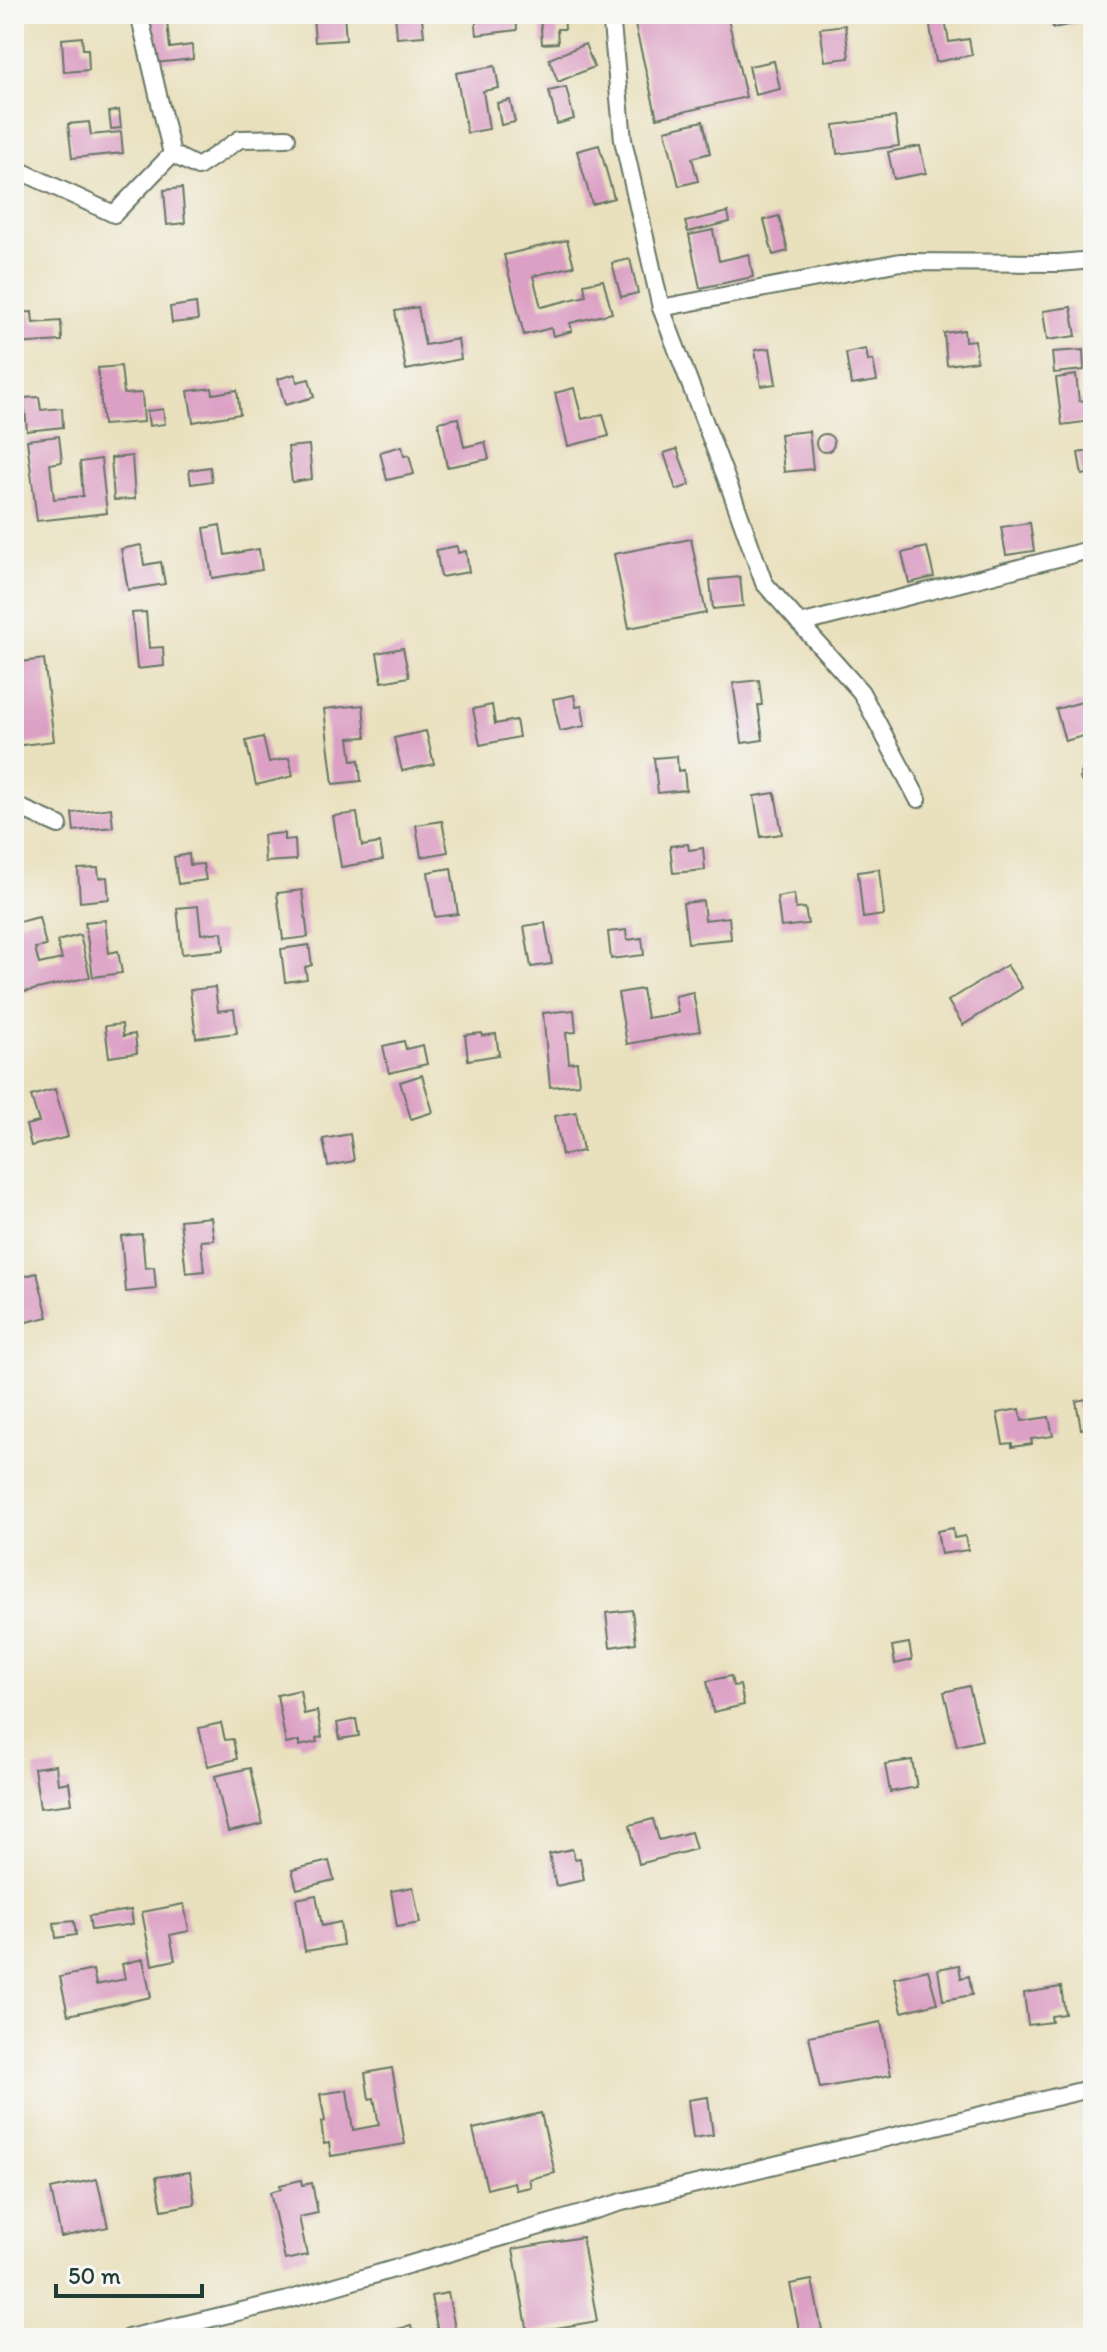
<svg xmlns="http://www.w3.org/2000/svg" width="1107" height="2352" font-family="Itim,sans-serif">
	<rect width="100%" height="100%" fill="#f6f6f2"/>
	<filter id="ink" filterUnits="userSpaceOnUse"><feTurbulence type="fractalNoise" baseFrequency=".0125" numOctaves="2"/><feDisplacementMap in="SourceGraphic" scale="16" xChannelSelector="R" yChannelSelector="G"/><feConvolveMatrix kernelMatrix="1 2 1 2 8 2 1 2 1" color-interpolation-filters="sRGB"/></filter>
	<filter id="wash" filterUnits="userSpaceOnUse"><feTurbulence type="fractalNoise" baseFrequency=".006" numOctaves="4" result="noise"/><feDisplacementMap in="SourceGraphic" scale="32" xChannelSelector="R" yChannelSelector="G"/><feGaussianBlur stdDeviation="1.8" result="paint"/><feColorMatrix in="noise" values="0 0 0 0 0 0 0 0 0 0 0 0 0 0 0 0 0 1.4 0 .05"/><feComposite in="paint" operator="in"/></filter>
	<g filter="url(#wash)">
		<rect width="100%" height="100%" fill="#e9e0bd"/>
		<g id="blocks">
			<!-- building -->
			<g fill="#dca0c5">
				<polygon points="150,14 166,14 170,48 192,45 193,59 155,63"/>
				<polygon points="344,14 346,40 315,42 313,16"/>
				<polygon points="395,14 416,14 417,18 422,18 424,36 397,38"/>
				<polygon points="475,14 516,14 517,30 477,35"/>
				<polygon points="540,14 564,14 565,29 557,29 558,43 542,44"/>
				<polygon points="683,14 727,14 746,97 657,118 635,25"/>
				<polygon points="928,14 944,14 949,42 969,39 972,55 936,62"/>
				<polygon points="1051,14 1093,14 1093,20 1053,28"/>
				<polygon points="845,25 849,58 825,61 820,28"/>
				<polygon points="82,37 83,49 88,49 89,70 64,72 62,39"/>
				<polygon points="585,44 594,67 558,82 549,59"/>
				<polygon points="774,61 780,89 755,95 749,66"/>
				<polygon points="495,66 499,88 483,91 489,129 467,133 456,73"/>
				<polygon points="566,87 574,119 557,124 549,91"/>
				<polygon points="510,100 515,122 501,125 497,103"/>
				<polygon points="119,110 121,128 111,129 109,112"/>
				<polygon points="895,117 899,146 837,154 834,125"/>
				<polygon points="703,121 710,153 692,158 698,181 679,186 665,130"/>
				<polygon points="89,122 91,135 121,132 123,153 72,158 68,124"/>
				<polygon points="599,145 614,198 592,204 577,151"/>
				<polygon points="920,146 926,173 894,179 888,152"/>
				<polygon points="182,188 185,223 167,225 164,190"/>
				<polygon points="728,212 730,222 688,232 685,222"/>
				<polygon points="779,216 788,251 773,255 764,220"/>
				<polygon points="713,230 719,261 749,254 753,277 700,288 689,235"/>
				<polygon points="567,240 574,266 533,276 541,307 586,296 584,284 603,280 612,313 570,323 572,331 553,336 551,328 524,335 504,255"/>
				<polygon points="630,259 638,293 621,297 612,263"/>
				<polygon points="196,303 198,320 172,323 170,307"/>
				<polygon points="418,307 425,345 458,339 461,359 406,370 395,311"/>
				<polygon points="1071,307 1076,336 1047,340 1043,311"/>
				<polygon points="32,312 33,323 61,321 62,341 14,344 14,313"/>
				<polygon points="964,330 965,341 975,340 977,361 947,365 944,333"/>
				<polygon points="770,348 776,384 761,386 755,350"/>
				<polygon points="866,349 868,361 873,360 877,381 851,385 846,353"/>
				<polygon points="1083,350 1084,370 1054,373 1052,352"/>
				<polygon points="121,366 124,394 142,393 144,422 103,425 98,368"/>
				<polygon points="295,374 297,382 309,379 314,397 285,405 278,379"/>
				<polygon points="1076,375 1079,401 1089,400 1092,421 1062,425 1056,378"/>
				<polygon points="212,388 213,394 237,390 240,414 193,422 188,391"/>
				<polygon points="574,388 582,419 603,414 609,436 568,446 555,393"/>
				<polygon points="39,397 41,410 62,408 63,427 27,431 24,398"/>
				<polygon points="163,409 165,424 149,426 147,411"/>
				<polygon points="458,418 464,447 485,442 489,459 447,467 438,422"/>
				<polygon points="809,431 813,469 784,472 780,434"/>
				<circle cx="825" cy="443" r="9"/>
				<polygon points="59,436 62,462 50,464 54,499 83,496 80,462 101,459 107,513 37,521 27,440"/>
				<polygon points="309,445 312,479 292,482 288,447"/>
				<polygon points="402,446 404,456 409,455 414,474 387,480 380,452"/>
				<polygon points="677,449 690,485 676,490 664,453"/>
				<polygon points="1093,450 1093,473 1082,475 1078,453"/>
				<polygon points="132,456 135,499 114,500 111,458"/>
				<polygon points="210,467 212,481 191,484 189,470"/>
				<polygon points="1030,523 1034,551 1006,555 1001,527"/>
				<polygon points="220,525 225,555 259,549 262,570 212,578 204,528"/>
				<polygon points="691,539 706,613 629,628 614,554"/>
				<polygon points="141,545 144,565 161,562 165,584 128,590 121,549"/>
				<polygon points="457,546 458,553 466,551 469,572 441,577 436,550"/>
				<polygon points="927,547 934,577 909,583 902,553"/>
				<polygon points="740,577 743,606 713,609 710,580"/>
				<polygon points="146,612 149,648 163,647 164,666 137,669 132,613"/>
				<polygon points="403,648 409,677 382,682 377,653"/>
				<polygon points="44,659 54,741 14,746 14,663"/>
				<polygon points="759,680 762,705 758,705 763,740 742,743 733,683"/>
				<polygon points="574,695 576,707 582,706 585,726 560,731 553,699"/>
				<polygon points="1082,702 1091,734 1065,741 1056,709"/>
				<polygon points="363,705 366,737 349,738 352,761 359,760 361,781 333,784 324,709"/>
				<polygon points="492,705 495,724 516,720 519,737 480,745 473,709"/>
				<polygon points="426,731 434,764 402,771 394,738"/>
				<polygon points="263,737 269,762 289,758 293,776 256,785 246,741"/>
				<polygon points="677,756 678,771 684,770 686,790 658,793 654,758"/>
				<polygon points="775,793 782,834 761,837 754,796"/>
				<polygon points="111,808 113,827 74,831 72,813"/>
				<polygon points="357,813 362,846 380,843 383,860 341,867 333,816"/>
				<polygon points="442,821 448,852 421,857 416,825"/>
				<polygon points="284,833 284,840 295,839 296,860 265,862 263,835"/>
				<polygon points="688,844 689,850 703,848 705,870 673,873 670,846"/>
				<polygon points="189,854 190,865 203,864 206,880 178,884 174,857"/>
				<polygon points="98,868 99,878 107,877 109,899 80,902 78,869"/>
				<polygon points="451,868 458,914 435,917 428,872"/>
				<polygon points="879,869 884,915 863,918 858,872"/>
				<polygon points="302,890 308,937 283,940 277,893"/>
				<polygon points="794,894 796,909 805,908 808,924 781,927 777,897"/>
				<polygon points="703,901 705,920 729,917 731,939 688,943 683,903"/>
				<polygon points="198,906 201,934 222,932 224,950 182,954 177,908"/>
				<polygon points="39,917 46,946 35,948 39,964 62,959 57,941 80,935 90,977 24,992 14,949 14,923"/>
				<polygon points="105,920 109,953 118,951 122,973 93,977 85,922"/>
				<polygon points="545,923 552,964 531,967 524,926"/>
				<polygon points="626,930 627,940 642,938 644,955 611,959 608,932"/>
				<polygon points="309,945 312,965 305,967 307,979 285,982 281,949"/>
				<polygon points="1007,965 1022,988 963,1025 948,1001"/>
				<polygon points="215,987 218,1011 234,1009 237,1033 196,1038 190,990"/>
				<polygon points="642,989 647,1018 678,1013 675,996 693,992 700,1031 627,1044 618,993"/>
				<polygon points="574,1010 576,1032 566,1033 569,1063 577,1062 579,1084 550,1087 543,1013"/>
				<polygon points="122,1024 123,1036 135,1034 137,1053 109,1057 105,1026"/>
				<polygon points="482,1033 482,1036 496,1034 499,1055 468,1060 465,1035"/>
				<polygon points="404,1041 406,1049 423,1045 427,1064 389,1073 383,1046"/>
				<polygon points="422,1075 433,1112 411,1119 400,1082"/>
				<polygon points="55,1089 68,1137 31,1146 26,1125 39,1122 31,1096"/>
				<polygon points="576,1112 583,1151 562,1155 555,1116"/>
				<polygon points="350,1134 354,1161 328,1166 323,1139"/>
				<polygon points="211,1217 214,1240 201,1241 204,1271 186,1273 180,1220"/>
				<polygon points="142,1234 145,1268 154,1267 156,1289 126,1292 121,1236"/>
				<polygon points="37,1273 48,1317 14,1325 14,1302 22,1300 17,1278"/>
				<polygon points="1092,1398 1093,1427 1081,1429 1076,1401"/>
				<polygon points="1020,1409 1022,1421 1049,1417 1053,1436 1031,1439 1032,1444 1012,1447 1012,1443 1003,1444 997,1413"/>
				<polygon points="953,1528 954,1538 965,1536 968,1550 941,1554 937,1531"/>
				<polygon points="632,1610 636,1643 610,1647 606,1613"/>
				<polygon points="909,1643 912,1660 895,1664 892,1646"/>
				<polygon points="731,1676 733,1686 740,1685 744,1705 713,1712 707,1681"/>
				<polygon points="969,1686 982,1740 957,1746 944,1692"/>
				<polygon points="300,1690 304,1714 317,1711 322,1737 316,1738 317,1742 299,1746 299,1741 286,1744 277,1695"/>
				<polygon points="356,1719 359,1736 340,1739 337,1723"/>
				<polygon points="221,1723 225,1740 233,1739 237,1759 208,1766 199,1728"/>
				<polygon points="912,1760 917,1787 890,1792 885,1764"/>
				<polygon points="56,1765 58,1784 69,1782 72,1804 40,1808 34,1768"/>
				<polygon points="250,1768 263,1824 228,1832 215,1776"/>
				<polygon points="653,1819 659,1840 691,1832 696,1849 639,1864 630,1825"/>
				<polygon points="572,1849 575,1859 580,1858 584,1880 556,1886 549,1854"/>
				<polygon points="329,1861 334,1880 297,1889 292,1870"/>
				<polygon points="413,1887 420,1923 397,1927 391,1891"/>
				<polygon points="316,1895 322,1926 340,1922 343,1945 305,1951 296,1899"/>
				<polygon points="184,1904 189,1931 170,1935 175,1960 152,1965 142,1912"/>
				<polygon points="131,1910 133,1924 91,1930 89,1916"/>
				<polygon points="74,1921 76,1935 56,1938 54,1923"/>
				<polygon points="143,1959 151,1997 68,2015 60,1977 93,1970 96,1985 125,1979 122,1964"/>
				<polygon points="959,1965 961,1978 969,1976 972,1995 943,2000 938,1969"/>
				<polygon points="928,1970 937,2003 902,2012 894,1978"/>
				<polygon points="1061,1987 1065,2014 1051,2016 1052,2022 1028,2025 1024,1993"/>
				<polygon points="881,2022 891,2075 820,2088 809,2036"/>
				<polygon points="392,2068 405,2144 331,2156 329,2143 324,2144 321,2122 325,2121 320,2094 347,2090 353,2130 379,2125 374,2098 369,2099 365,2073"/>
				<polygon points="708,2097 713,2135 693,2138 688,2100"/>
				<polygon points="541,2113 555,2173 529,2179 531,2187 516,2190 514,2182 487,2189 473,2129"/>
				<polygon points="190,2172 195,2204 162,2210 156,2177"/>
				<polygon points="97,2179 108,2227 61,2237 51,2189"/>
				<polygon points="301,2180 302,2185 312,2183 318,2213 299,2217 307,2255 285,2260 270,2192 281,2189 280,2185"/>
				<polygon points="582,2237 597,2321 528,2333 513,2249"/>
				<polygon points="812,2280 822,2330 800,2335 790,2284"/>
				<polygon points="448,2293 457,2338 439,2338 431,2296"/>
				<polygon points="411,2326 414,2338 390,2338 388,2331"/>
			</g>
		</g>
	</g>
	<g filter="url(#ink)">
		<use href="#blocks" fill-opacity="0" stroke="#667664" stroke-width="2"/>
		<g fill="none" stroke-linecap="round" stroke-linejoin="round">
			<!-- minor casing -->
			<g stroke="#667664" stroke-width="20">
				<g id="minor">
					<polyline points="139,14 172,154 198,167 240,139 287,138"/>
					<polyline points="611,14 623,140 661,308 731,491 764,583 861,692 918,799"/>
					<polyline points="14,168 114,214 172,154"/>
					<polyline points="661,308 900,262 1059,263 1093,260"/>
					<polyline points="800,624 1093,549"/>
					<polyline points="1089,777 1093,768"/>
					<polyline points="14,805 59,825"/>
					<polyline points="128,2338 288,2300 622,2202 1093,2088"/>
				</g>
			</g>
			<!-- minor -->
			<use href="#minor" stroke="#fff" stroke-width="16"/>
		</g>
	</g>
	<!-- margin -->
	<rect width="1107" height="2352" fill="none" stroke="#f6f6f2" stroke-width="48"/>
	<!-- scale -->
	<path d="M56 2284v12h146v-12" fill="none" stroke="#1f3d34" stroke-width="4"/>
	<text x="68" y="2284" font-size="24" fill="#1f3d34" stroke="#f6f6f2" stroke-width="6" paint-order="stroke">50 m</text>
</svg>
